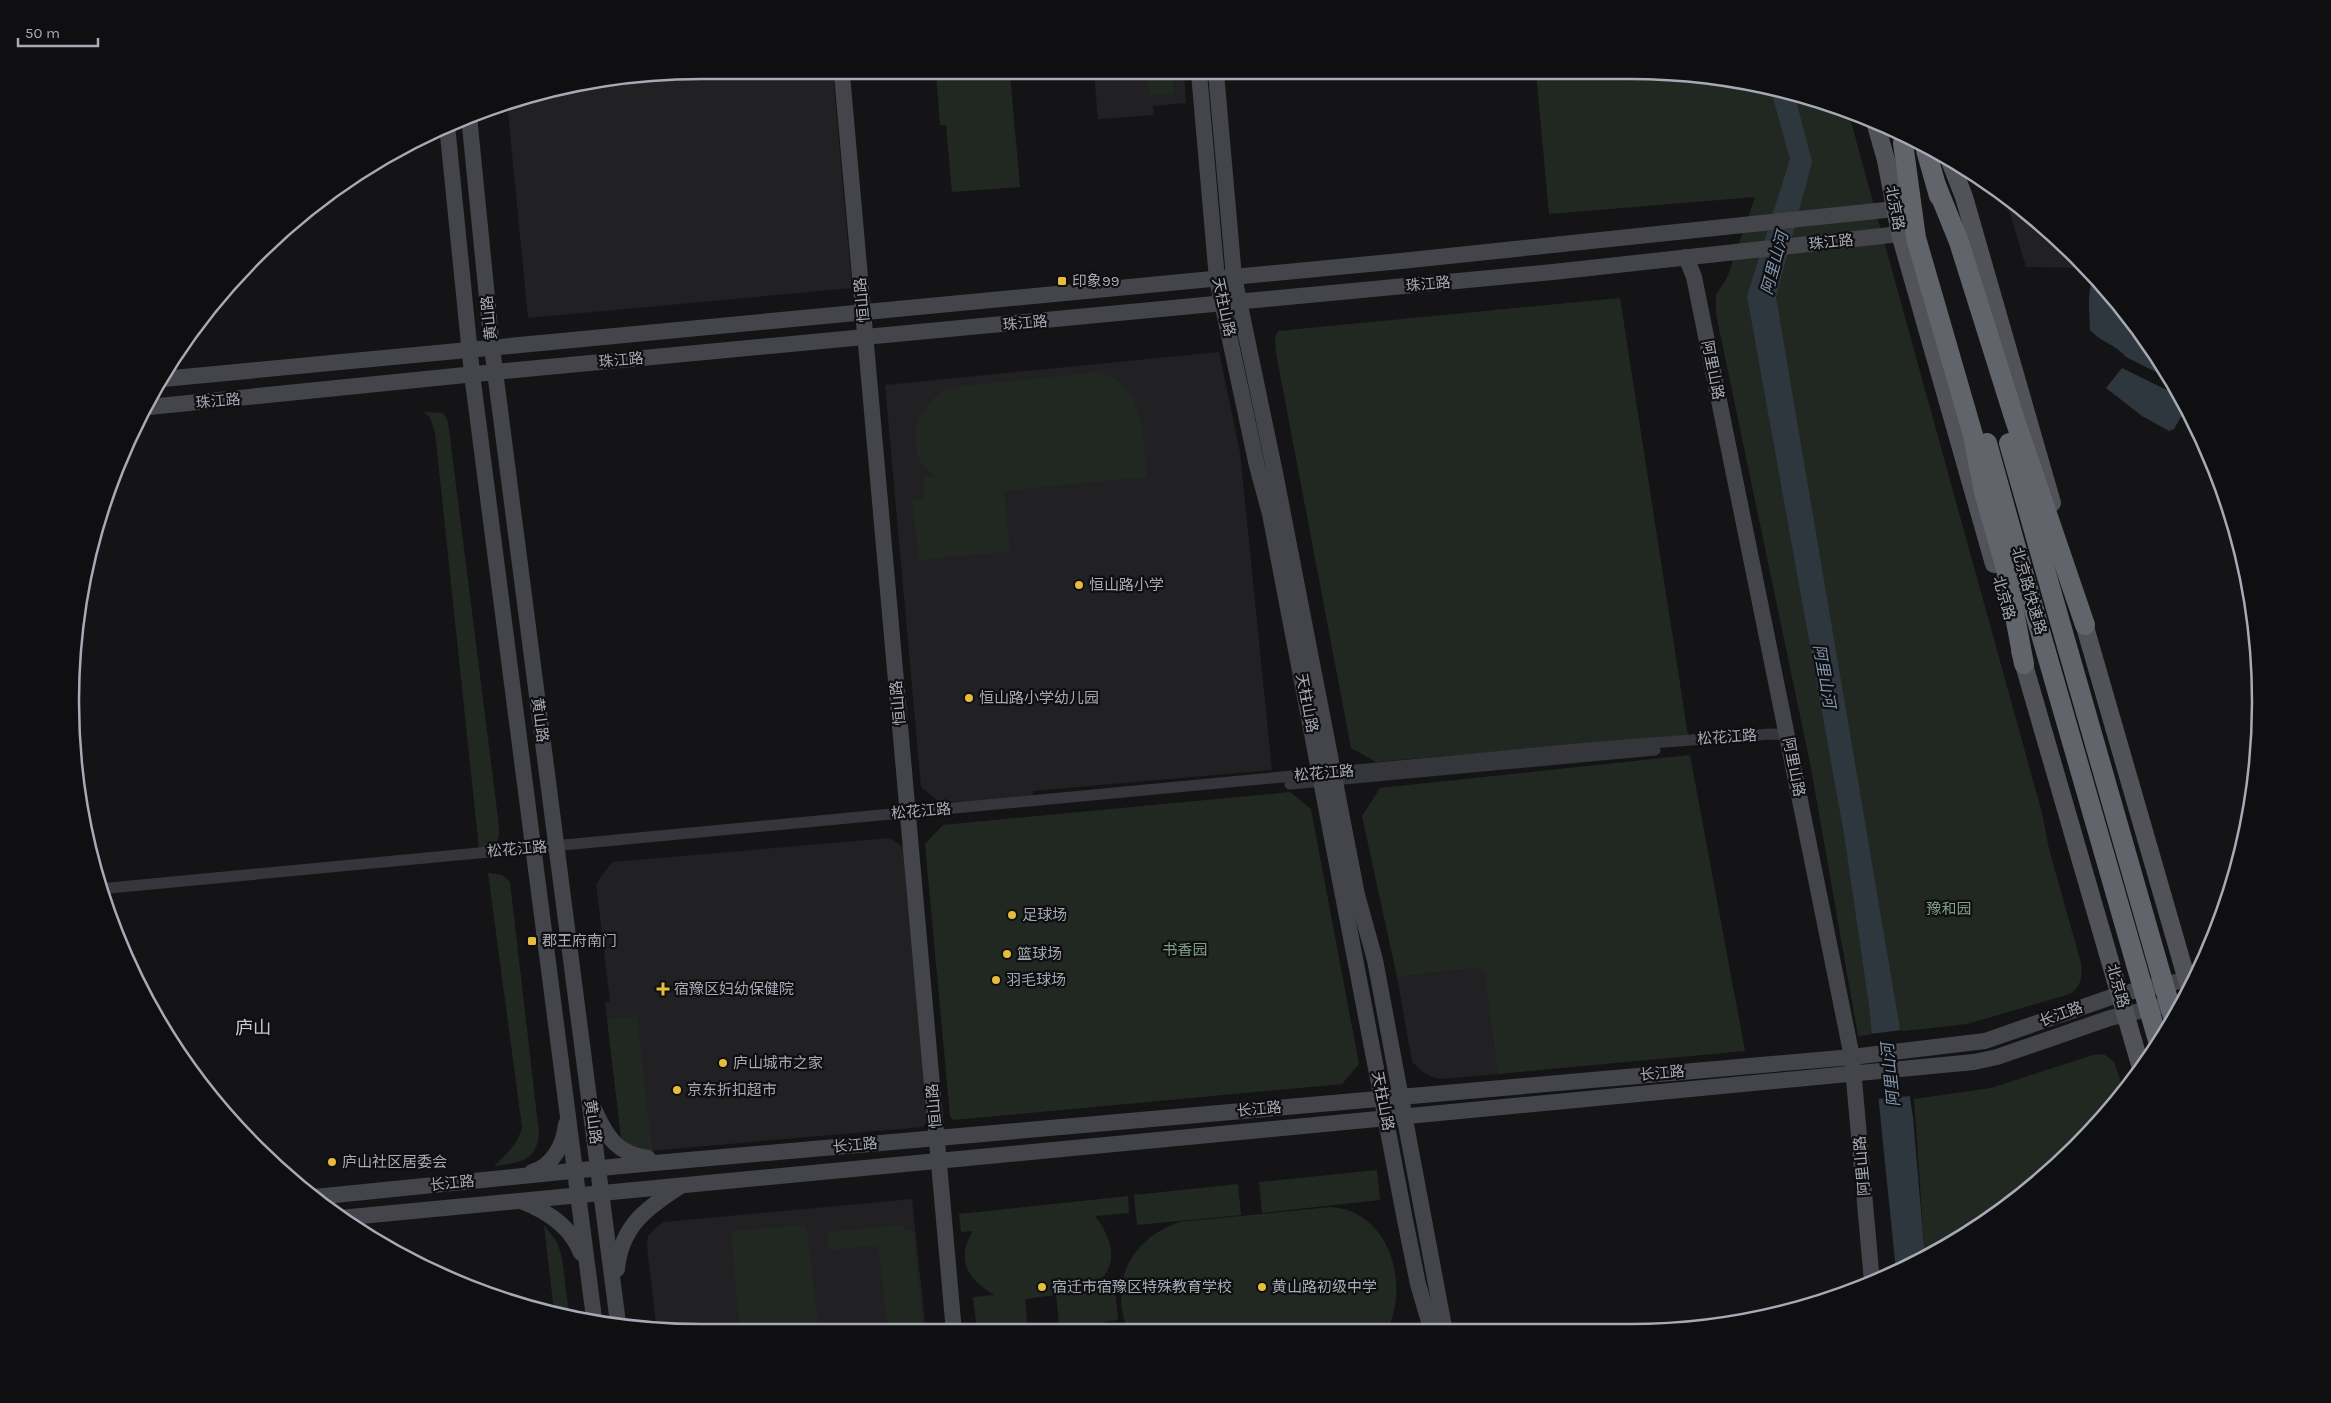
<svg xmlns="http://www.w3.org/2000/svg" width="2331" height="1403" font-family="Karla,'Noto Sans SC',sans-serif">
	<rect width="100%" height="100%" fill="#141416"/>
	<!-- built -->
	<g fill="#212023">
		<polygon points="1184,73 1186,103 1153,106 1154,115 1098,119 1094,74"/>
		<polygon points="619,75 833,75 852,288 528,318 507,102"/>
		<polygon points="2005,197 2076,255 2087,268 2026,267"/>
		<polygon points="1219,352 1240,452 1272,770 1033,791 1033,797 943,805 921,787 885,385"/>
		<polygon points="890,838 906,849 929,1118 923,1127 638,1152 622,1145 605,1002 610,1001 596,884 612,862"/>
		<polygon points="1475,968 1484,972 1498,1074 1443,1079 1432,1077 1423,1072 1412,1062 1397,977"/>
		<polygon points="912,1199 926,1332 657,1331 647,1247 648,1236 656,1227 664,1222"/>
	</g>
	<!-- green -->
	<g fill="#212822">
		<path d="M1671,71L1833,104L1848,111L2042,813L2049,849L2081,963C2082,978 2082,985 2070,994L1967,1024L1858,1036L1811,768L1716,314V295L1727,278L1755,197L1549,214L1536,72Z"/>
		<polygon points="1147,73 1173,73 1174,93 1149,95"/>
		<polygon points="936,74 1010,74 1020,187 952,192 946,125 940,125"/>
		<polygon points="1620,298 1688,735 1376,762 1351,748 1276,353 1275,338 1278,331"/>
		<path d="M1098,372C1147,386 1142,435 1147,477L1004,491L1010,551L919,560L912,500L925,498L923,478L934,476C929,471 921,465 919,458C907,429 925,395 954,387Z"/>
		<path d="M424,412L443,413L448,422L498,818C500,838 501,847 479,849L435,432L430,417Z"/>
		<polygon points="1690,755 1745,1051 1498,1074 1484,972 1475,968 1397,977 1362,816 1380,788"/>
		<polygon points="1290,792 1311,809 1359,1064 1342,1084 953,1120 950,1116 925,844 943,825"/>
		<path d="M488,873L502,875L510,882L539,1133C537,1162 518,1163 494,1166C507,1154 518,1144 522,1127Z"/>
		<polygon points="637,1016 652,1150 638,1152 622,1145 607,1019"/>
		<polygon points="2104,1054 2114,1062 2123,1088 2046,1176 1945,1249 1925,1258 1914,1099 1991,1088 2093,1055"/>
		<polygon points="1377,1170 1380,1200 1262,1213 1259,1182"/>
		<polygon points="1238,1184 1241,1215 1137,1225 1134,1195"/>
		<path d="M1128,1196L1129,1213L1095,1216C1110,1235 1122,1265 1096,1283C1090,1286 1083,1286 1077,1288L1078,1293L1115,1290L1118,1320L1103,1322L1104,1332H1060L1056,1295L1025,1299L1028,1332H977L973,1297L995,1295C968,1281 955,1259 973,1231L961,1232L959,1214Z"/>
		<path d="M1332,1207C1390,1212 1411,1286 1386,1332H1128C1109,1281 1130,1240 1179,1222Z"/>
		<polygon points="544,1225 557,1242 562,1258 569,1314 554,1311"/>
		<polygon points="803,1225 807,1229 819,1332 740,1332 731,1235 736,1231"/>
		<polygon points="903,1225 904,1231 913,1230 924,1332 888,1332 878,1245 829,1250 827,1232"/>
	</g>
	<!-- water -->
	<g fill="#2e363e">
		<polygon points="1771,91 1795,96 1812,162 1776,297 1899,1023 1913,1118 1925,1257 1896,1271 1869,1005 1844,834 1747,296 1790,159"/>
		<path d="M2094,277L2155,351L2170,379L2126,357C2117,345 2100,342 2090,330C2090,314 2086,291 2094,277Z"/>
		<polygon points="2122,368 2179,396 2190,417 2181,417 2174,429 2169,431 2142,416 2106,388"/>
	</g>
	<!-- pier -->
	<polygon fill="#141416" points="1902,1030 1911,1096 1877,1099 1870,1034"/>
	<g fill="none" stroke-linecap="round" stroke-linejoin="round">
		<!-- street -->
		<g stroke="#35363b" stroke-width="11">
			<polyline points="1290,784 1655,750"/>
			<polyline points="99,889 1599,747 1771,734 1787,735"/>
		</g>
		<!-- secondary -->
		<g stroke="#44454a" stroke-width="16">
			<polyline points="1199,73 1217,279 1257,466 1270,514 1405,1220 1418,1284 1432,1332"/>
			<polyline points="1216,73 1234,277 1275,473 1357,895 1375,960 1445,1332"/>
			<polyline points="842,75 954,1332"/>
			<polyline points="469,116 492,348 618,1323"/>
			<polyline points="447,125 472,374 594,1318"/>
			<polyline points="1686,257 1694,277 1852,1057 1872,1282"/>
			<polyline points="163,379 1401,261 1895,209"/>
			<polyline points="149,407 495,372 1553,272 1900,234"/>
			<path d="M595,1111C607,1138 618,1154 648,1158"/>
			<path d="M532,1172C553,1166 564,1144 566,1124"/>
			<polyline points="315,1197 621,1166 1852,1057 1985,1041 2120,994 2194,978"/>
			<path d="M521,1201C547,1211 571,1226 581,1253"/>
			<polyline points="340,1218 1974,1062 1997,1057 2110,1018 2182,1001"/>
			<path d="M617,1269C621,1227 645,1209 679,1187"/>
		</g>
		<!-- primary -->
		<g stroke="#525359" stroke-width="18">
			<polyline points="1876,125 1886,160 1900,234 1994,564"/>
			<polyline points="1950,161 1964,197 2052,503"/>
			<polyline points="2081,613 2189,987"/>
			<polyline points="2020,651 2141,1068"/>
		</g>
		<!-- highway -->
		<g stroke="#62646b" stroke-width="20">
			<polyline points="1903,143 1916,238 1973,435 1984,492 2006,569 2024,664"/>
			<polyline points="1926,150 1939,196"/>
			<polyline points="1936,185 1959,242 2014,417 2085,625"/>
			<polyline points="1987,443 2017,551"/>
			<polyline points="2009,443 2038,545"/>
		</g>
		<!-- highway-bridge -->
		<g stroke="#62646b" stroke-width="20">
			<polyline points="2038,545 2173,1017"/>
			<polyline points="2017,551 2159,1044"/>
		</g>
	</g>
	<!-- markers -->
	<g fill="#e6bc3c" stroke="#0f0f11" stroke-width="2">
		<rect x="1057" y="276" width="10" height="10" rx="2.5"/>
		<circle cx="1079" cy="585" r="5"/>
		<circle cx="969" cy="698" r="5"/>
		<circle cx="1012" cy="915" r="5"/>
		<rect x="527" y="936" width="10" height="10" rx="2.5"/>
		<circle cx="1007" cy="954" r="5"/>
		<circle cx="996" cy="980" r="5"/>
		<path d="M660.5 981.5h5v5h5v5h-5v5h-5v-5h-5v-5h5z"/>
		<circle cx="723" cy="1063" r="5"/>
		<circle cx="677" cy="1090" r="5"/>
		<circle cx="332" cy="1162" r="5"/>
		<circle cx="1042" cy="1287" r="5"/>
		<circle cx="1262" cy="1287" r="5"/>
	</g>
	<g text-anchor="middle" stroke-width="4.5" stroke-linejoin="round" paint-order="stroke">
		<!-- street labels -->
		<g font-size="15" fill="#a7aab5" stroke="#0f0f11">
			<text transform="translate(1895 208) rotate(79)" y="5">北京路</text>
			<text transform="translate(1831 242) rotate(-6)" y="5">珠江路</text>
			<text transform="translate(1428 284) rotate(-5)" y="5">珠江路</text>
			<text transform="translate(862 300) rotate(-95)" y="5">恒山路</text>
			<text transform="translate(1224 307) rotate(78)" y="5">天柱山路</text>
			<text transform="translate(489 318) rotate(-96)" y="5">黄山路</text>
			<text transform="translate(1025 323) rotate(-5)" y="5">珠江路</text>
			<text transform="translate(621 360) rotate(-5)" y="5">珠江路</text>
			<text transform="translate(1713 370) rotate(79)" y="5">阿里山路</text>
			<text transform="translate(218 401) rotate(-5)" y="5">珠江路</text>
			<text transform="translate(2029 591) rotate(74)" y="5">北京路快速路</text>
			<text transform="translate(2004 598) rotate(74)" y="5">北京路</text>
			<text transform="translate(898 703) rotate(-95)" y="5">恒山路</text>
			<text transform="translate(1307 703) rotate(79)" y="5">天柱山路</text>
			<text transform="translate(540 720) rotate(83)" y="5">黄山路</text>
			<text transform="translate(1727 737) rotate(-4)" y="5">松花江路</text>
			<text transform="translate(1794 767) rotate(79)" y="5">阿里山路</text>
			<text transform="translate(1324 773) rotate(-5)" y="5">松花江路</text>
			<text transform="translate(921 811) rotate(-5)" y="5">松花江路</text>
			<text transform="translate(517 849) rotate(-5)" y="5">松花江路</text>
			<text transform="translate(2118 986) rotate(74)" y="5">北京路</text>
			<text transform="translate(2061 1014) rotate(-20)" y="5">长江路</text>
			<text transform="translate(1662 1073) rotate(-5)" y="5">长江路</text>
			<text transform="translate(1383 1101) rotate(79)" y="5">天柱山路</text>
			<text transform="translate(934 1106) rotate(-95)" y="5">恒山路</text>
			<text transform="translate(1259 1109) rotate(-5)" y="5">长江路</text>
			<text transform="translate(593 1122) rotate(82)" y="5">黄山路</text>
			<text transform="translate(855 1145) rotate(-5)" y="5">长江路</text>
			<text transform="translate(1862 1166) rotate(-95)" y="5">阿里山路</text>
			<text transform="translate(452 1183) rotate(-6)" y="5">长江路</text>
		</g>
		<!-- poi labels -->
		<g font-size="15" fill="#a7aab5" stroke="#0f0f11" text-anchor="start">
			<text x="1072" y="286">印象99</text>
			<text x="1089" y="590">恒山路小学</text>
			<text x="979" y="703">恒山路小学幼儿园</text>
			<text x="1022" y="920">足球场</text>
			<text x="542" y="946">郡王府南门</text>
			<text x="1017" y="959">篮球场</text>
			<text x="1006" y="985">羽毛球场</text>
			<text x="674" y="994">宿豫区妇幼保健院</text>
			<text x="733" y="1068">庐山城市之家</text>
			<text x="687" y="1095">京东折扣超市</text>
			<text x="342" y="1167">庐山社区居委会</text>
			<text x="1052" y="1292">宿迁市宿豫区特殊教育学校</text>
			<text x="1272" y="1292">黄山路初级中学</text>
		</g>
		<!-- park labels -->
		<g font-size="15" fill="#7f9f84" stroke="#0f0f11">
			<text x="1949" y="914">豫和园</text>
			<text x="1185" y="955">书香园</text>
		</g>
		<!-- water labels -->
		<g font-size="16" font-style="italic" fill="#8095ae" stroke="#0f0f11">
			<text transform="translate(1774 263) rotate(-75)" y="6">阿里山河</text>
			<text transform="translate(1825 676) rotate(80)" y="6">阿里山河</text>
			<text transform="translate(1890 1075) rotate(-96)" y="6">阿里山河</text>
		</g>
		<!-- quarter labels -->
		<g font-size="18" fill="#c8c9d2" stroke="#0f0f11">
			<text x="253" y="1034">庐山</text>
		</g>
	</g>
	<!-- crop -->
	<path d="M0 0H2331V1403H0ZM701 79H1630A622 622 0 0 1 2252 701V702A622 622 0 0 1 1630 1324H701A622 622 0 0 1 79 702V701A622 622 0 0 1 701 79Z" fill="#0f0f11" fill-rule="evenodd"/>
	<path fill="none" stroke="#a7aab5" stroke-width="2.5" d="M701 79H1630A622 622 0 0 1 2252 701V702A622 622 0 0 1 1630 1324H701A622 622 0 0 1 79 702V701A622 622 0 0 1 701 79Z"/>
	<!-- scale -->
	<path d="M18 38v8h80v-8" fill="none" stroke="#a7aab5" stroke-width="2.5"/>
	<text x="25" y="38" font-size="15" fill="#a7aab5" stroke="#0f0f11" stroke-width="4" paint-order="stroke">50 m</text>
</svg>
